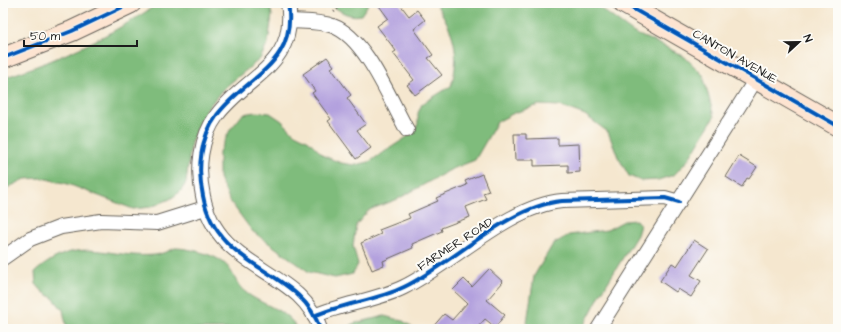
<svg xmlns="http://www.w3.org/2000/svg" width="841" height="332" font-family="'Architects Daughter',sans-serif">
	<rect width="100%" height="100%" fill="#fdfcf7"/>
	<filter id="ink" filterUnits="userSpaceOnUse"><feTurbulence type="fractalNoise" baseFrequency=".025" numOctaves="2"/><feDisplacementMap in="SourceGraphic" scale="8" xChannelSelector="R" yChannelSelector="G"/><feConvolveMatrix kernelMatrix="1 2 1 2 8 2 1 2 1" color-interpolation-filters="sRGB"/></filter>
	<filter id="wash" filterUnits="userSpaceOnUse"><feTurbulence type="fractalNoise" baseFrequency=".012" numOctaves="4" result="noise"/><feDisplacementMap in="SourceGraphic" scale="16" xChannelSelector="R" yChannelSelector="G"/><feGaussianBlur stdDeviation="0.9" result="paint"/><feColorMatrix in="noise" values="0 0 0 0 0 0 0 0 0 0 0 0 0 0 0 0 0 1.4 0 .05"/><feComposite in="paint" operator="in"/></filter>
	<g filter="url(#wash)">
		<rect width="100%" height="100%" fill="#f5e7cf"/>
		<!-- forest -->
		<g fill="#7fbc7c" stroke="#4e6c4c">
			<path d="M159,3H269L272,15L268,43L260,59L223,89L206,110L191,142L186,183L180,192L170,199L151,207L133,209L68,184L42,178L25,179L3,190V78C58,60 111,36 159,3Z"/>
			<path d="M328,3H369L361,15C347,18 339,10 328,3Z"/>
			<path d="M435,3H593L634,33L662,45L685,57L703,75L714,117L688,160L674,175L658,180L641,181L629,176L618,157L608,132L585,115L560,106L539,105L514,113L497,122L475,160L452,169L398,199L369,210L356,225L353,246L358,264L353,274L335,278L309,272L252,231L230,201L219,178V152L230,130L243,114L255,112L270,113L282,121L295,134L309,141L324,156L341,163L355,165L369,162L413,133L418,124V113L422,104L451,86C461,54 454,30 435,3Z"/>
			<polygon points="636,220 640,225 637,235 600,295 582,329 526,329 534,276 553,244 569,235 607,230 624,221"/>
			<path d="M175,248C188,248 214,254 224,263C232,269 235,281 241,288C257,305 288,308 297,329H67L63,310L53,298L43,292L36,284L35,272C80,233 105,259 155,255C161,254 169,251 175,248Z"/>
			<polygon points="384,316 403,321 415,329 348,329 352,324"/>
		</g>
		<g id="blocks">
			<!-- building -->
			<g fill="#b3a1de">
				<polygon points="377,3 399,3 409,16 417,10 425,20 414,29 433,55 428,58 442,75 415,95 407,85 414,80 393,53 396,51 377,26 388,18"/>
				<polygon points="327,57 334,66 331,68 351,95 347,98 366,124 357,130 371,148 356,159 328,121 331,119 312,93 315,91 303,74"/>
				<polygon points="514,134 526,134 526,139 558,138 558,145 579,144 580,172 568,173 568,165 534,166 534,160 515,160"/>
				<polygon points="739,156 757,167 749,179 747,178 742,187 726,177"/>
				<polygon points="482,174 489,191 483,193 486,199 466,207 470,217 441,228 442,231 412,244 413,248 383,261 384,265 372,270 361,243 381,234 379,230 410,218 408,214 438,201 436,198 467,185 465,181"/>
				<polygon points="694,240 708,249 691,275 701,281 691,297 678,289 676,292 660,281 672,263 677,266"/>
				<polygon points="489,269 503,282 487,300 505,315 495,327 485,319 476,329 431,329 444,314 452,320 467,303 453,290 464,279 472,287"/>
			</g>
		</g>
	</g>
	<g filter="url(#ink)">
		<use href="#blocks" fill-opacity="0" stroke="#68635b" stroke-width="1"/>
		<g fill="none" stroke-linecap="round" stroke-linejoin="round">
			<!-- street casing -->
			<g stroke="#68635b" stroke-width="16">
				<g id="street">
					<path d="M288,3C298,65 247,75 217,115C200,138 197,169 203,196C217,271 301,268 320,329"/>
					<path d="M290,21C304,22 319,21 333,26C366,38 390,100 407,130"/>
					<polyline points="3,258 30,239 61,227 101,221 157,223 205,208"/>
					<path d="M314,316C343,303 376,301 404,287C453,263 508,206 562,201L665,198L679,202"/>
					<polyline points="598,329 756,79"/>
				</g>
			</g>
			<!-- secondary casing -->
			<g stroke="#68635b" stroke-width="22">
				<g id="secondary">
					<polyline points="623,3 838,126"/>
					<polyline points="3,58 72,31 131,3"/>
				</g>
			</g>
			<!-- path -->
			<polyline stroke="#68635b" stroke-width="2.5" stroke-dasharray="1 3" stroke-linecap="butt" points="334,12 345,3"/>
			<!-- street -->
			<use href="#street" stroke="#fff" stroke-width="14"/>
			<!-- secondary -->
			<use href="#secondary" stroke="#fde4d1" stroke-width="20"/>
			<!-- cycleway casing -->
			<g stroke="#fdfcf7" stroke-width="6">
				<g id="cycleway">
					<path d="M288,3C298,65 247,75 217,115C200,138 197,169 203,196C217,271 301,268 320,329"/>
					<polyline points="623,3 838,126"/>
					<polyline points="3,58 72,31 131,3"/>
					<path d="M314,316C343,303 376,301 404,287C453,263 508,206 562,201L665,198L679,202"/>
				</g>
			</g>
			<!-- cycleway -->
			<use href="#cycleway" stroke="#0057b8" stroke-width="4"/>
		</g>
	</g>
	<g text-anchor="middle" stroke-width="4" stroke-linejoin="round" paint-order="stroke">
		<!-- street labels -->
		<g font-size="12" fill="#1c1c1c" stroke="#fdfcf7">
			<text transform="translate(735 56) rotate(30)" y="4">CANTON AVENUE</text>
			<text transform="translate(455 244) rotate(-33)" y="4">FARMER ROAD</text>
		</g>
	</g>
	<!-- margin -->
	<rect width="841" height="332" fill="none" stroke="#fdfcf7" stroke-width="16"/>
	<!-- north arrow -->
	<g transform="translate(799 42) rotate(68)" stroke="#fdfcf7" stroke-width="3" paint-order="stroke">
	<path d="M0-3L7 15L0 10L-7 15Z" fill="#1c1c1c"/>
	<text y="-6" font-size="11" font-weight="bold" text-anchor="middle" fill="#1c1c1c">N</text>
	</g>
	<!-- scale -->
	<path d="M24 40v6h113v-6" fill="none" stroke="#1c1c1c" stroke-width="2"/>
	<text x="30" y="40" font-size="12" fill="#1c1c1c" stroke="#fdfcf7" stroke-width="3" paint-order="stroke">50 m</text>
</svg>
